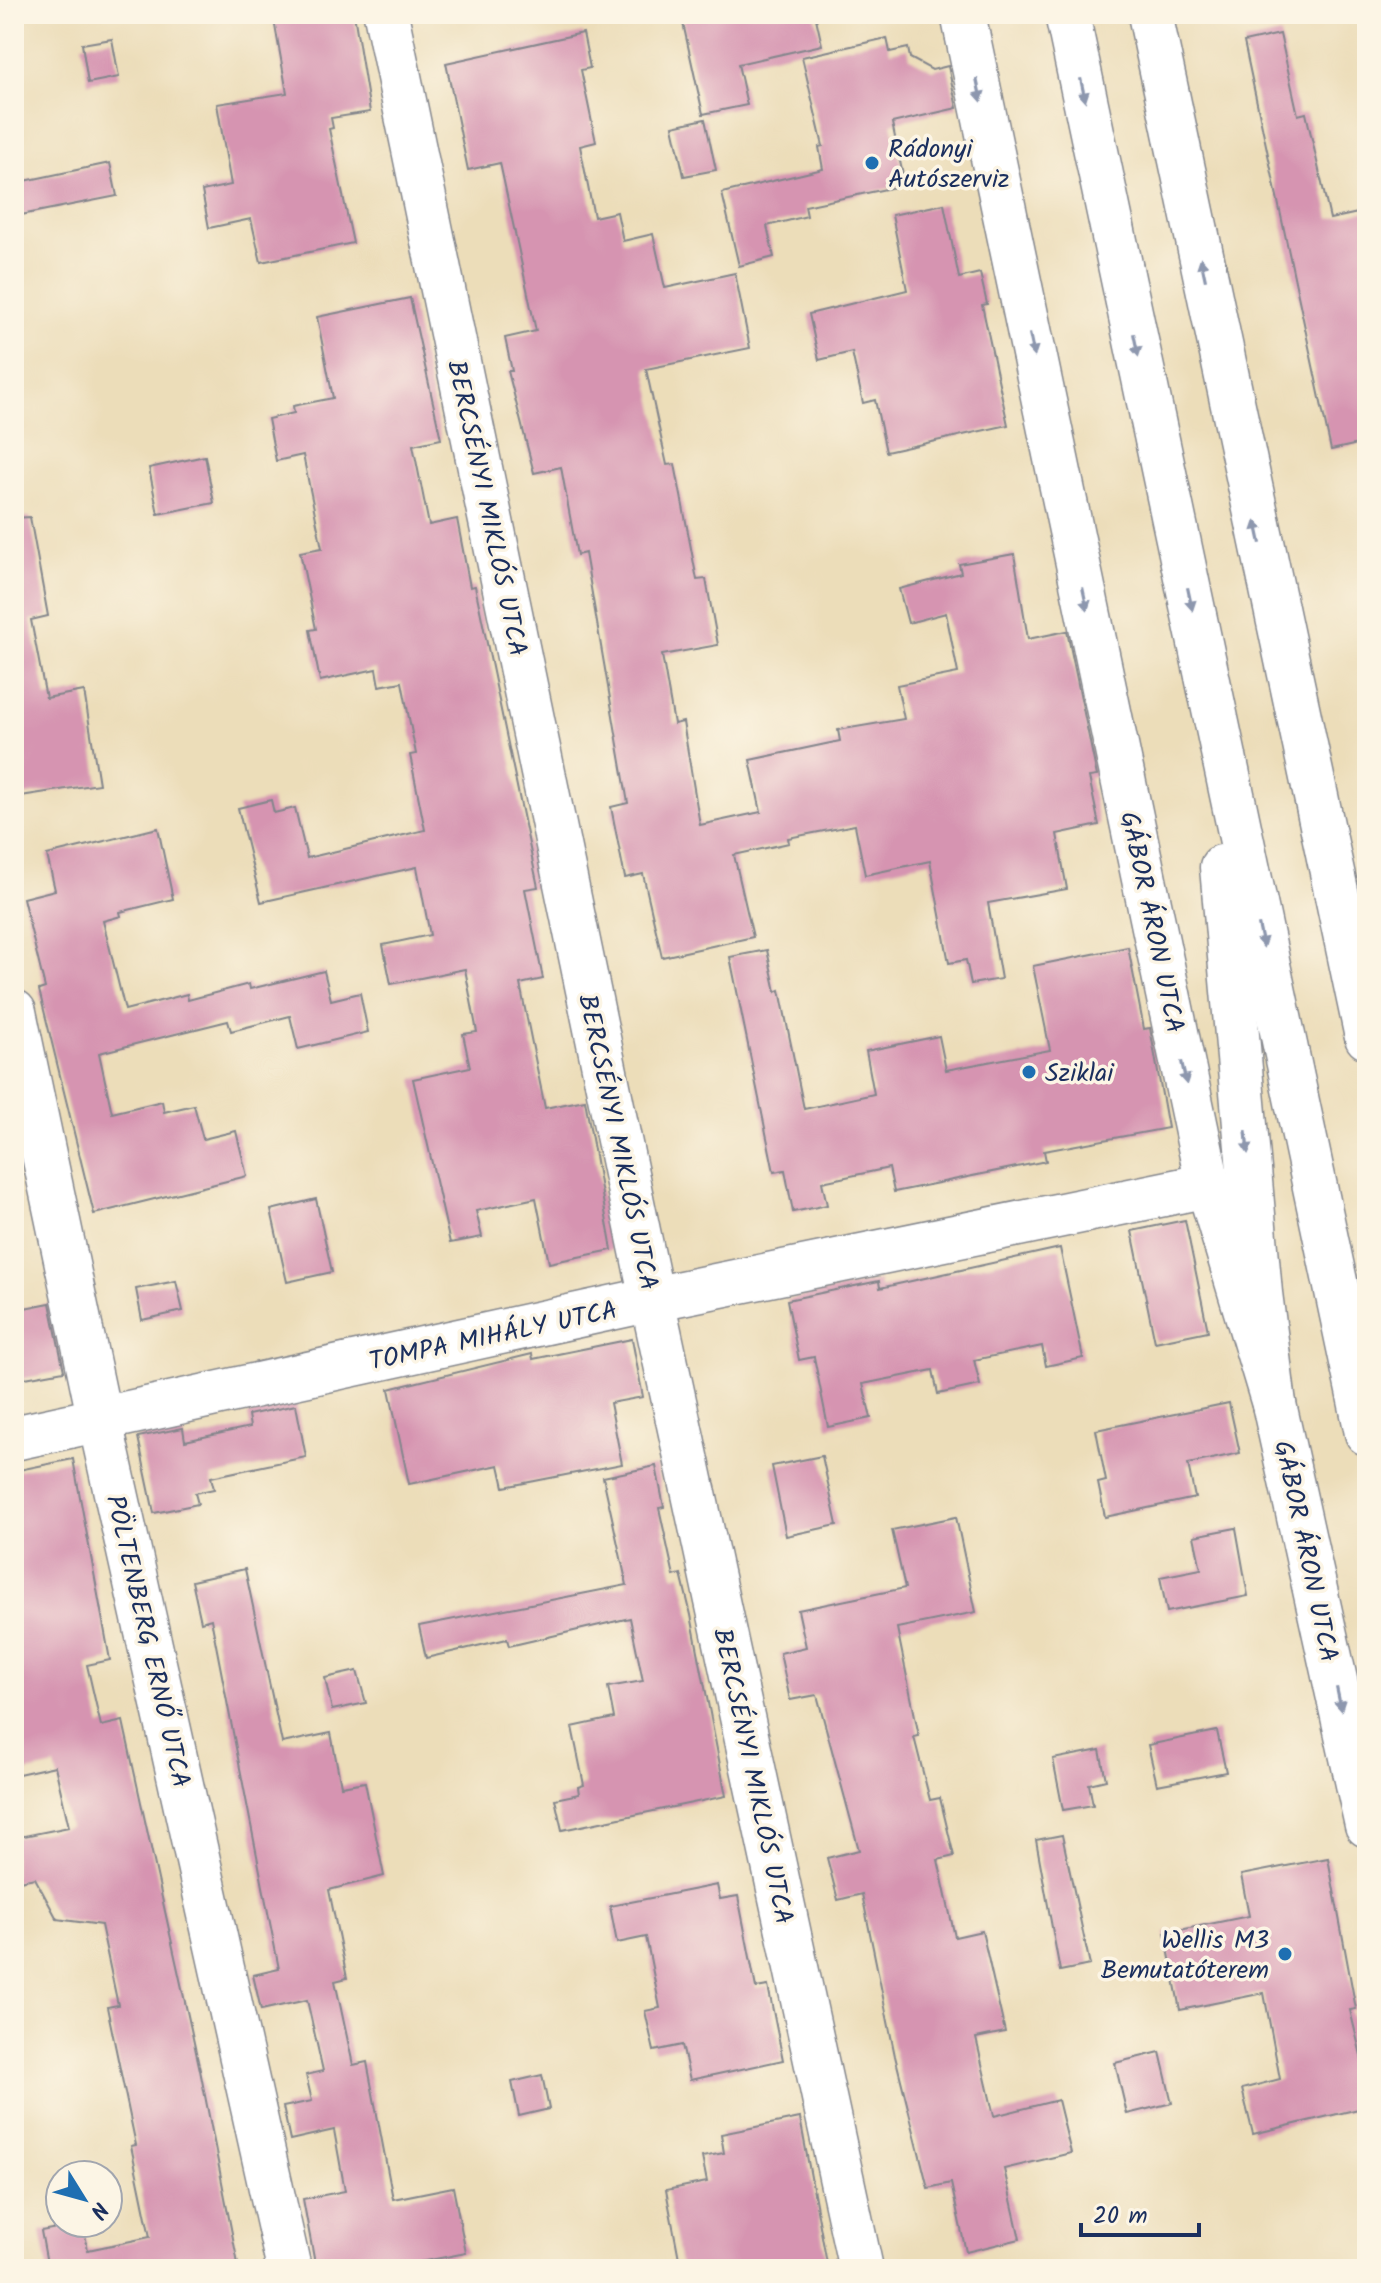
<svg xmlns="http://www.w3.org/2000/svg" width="1381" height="2283" font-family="Kalam,sans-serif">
	<rect width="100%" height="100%" fill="#fcf5e5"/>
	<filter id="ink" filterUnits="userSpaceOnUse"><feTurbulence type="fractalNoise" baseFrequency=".0125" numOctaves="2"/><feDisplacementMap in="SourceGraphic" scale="16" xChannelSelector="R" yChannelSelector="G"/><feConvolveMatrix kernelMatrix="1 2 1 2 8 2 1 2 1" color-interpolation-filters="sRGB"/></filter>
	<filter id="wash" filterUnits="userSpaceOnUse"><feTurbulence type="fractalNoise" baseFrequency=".006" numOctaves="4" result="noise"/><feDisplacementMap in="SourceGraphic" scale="32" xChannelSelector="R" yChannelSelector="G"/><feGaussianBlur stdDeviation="1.8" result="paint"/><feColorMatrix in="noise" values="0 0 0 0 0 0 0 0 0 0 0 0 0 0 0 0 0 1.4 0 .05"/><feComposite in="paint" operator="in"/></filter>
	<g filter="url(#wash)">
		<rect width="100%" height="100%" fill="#ecddb9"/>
		<g id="blocks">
			<!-- building -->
			<g fill="#d694b1">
				<polygon points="273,14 354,14 370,112 331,118 333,128 329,129 353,243 261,262 251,219 209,228 202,191 231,185 217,104 287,93"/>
				<polygon points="681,14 815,14 822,45 738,64 747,105 703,114"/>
				<polygon points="583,33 590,68 581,70 596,142 580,146 594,217 617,212 623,241 653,234 665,288 735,273 750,348 646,369 667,465 675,464 697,580 706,579 718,645 662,655 674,724 683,722 700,825 761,812 750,760 840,741 838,730 904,719 897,685 958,673 946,613 908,623 899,589 961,573 959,564 1014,554 1028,639 1067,631 1097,776 1089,777 1099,825 1057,834 1067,889 988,903 1001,979 971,984 966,960 949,963 930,861 865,875 855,825 788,838 789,843 734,855 753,937 662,957 643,874 625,878 611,807 628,803 585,553 577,555 561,467 534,473 508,371 512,371 505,338 536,331 500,163 468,170 446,63"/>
				<polygon points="1280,34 1298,115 1306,113 1330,219 1367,211 1367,442 1331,450 1244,42"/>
				<polygon points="887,38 890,52 908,48 910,58 932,70 948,66 957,108 892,123 905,185 805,206 807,216 767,226 774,257 739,266 722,193 823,169 819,147 823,146 802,57"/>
				<polygon points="112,39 119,77 88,83 82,44"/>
				<polygon points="705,119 716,170 684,176 673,126"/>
				<polygon points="110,163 117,196 21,215 15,183"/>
				<polygon points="944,204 959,278 980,273 987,304 982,305 1008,425 886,452 875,400 863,403 852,352 819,360 809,314 907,290 892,215"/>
				<polygon points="410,298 441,439 413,445 429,525 457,519 470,587 475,586 538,887 525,889 543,979 520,984 545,1108 585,1100 612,1250 549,1263 536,1198 476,1211 482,1237 450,1243 413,1079 470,1067 463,1034 477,1032 465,969 391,984 383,945 430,935 417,867 261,902 238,808 271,800 274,813 295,808 307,858 425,830 410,755 416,754 402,682 379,686 376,669 320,681 310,630 316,629 300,552 322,548 303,455 276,461 268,419 294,413 293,406 333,398 317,317"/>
				<polygon points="205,456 214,503 158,514 149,468"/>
				<polygon points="30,517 48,616 31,620 46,698 84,691 99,784 14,797 14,518"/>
				<polygon points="158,828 173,899 120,912 121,916 103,921 125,1010 187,994 188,1000 249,984 250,989 324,971 331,1000 360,993 368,1032 298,1049 290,1016 231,1031 228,1021 99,1053 112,1113 162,1101 164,1112 194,1105 203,1139 236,1131 247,1176 94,1214 39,990 45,988 23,898 55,890 47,855"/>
				<polygon points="1128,947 1144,1029 1150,1028 1168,1128 1044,1151 1046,1161 894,1192 889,1168 822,1182 827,1205 793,1212 785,1170 774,1172 730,957 767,950 776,992 780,990 804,1109 874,1094 866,1051 939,1036 946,1070 1050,1050 1033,966"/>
				<polygon points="316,1199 332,1272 287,1282 271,1210"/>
				<polygon points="1185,1220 1208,1331 1155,1342 1132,1231"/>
				<polygon points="1060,1248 1083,1358 1046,1366 1042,1346 974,1360 980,1385 938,1394 933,1370 863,1384 871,1418 828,1427 814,1357 799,1360 787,1300 879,1281 880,1288"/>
				<polygon points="176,1281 183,1311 142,1320 136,1289"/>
				<polygon points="50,1303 64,1371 14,1380 14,1310"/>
				<polygon points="632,1339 643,1397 610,1403 622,1464 504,1487 499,1465 409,1484 389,1389 532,1354 533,1359"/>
				<polygon points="1229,1403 1240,1453 1188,1464 1195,1498 1105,1517 1098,1483 1106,1481 1096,1430"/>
				<polygon points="296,1405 306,1457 211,1477 214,1489 195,1493 198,1504 154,1513 138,1437 183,1428 185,1441 250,1427 248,1415"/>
				<polygon points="822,1456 837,1525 786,1536 772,1466"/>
				<polygon points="73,1459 110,1660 87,1665 101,1726 123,1721 200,2070 239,2269 48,2269 41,2231 83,2223 88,2250 150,2237 131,2146 136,2145 107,2007 118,2005 101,1925 57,1919 35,1878 14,1882 14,1838 69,1827 55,1766 14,1775 14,1471"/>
				<polygon points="656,1466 664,1507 659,1508 674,1576 681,1574 691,1615 726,1796 562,1830 555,1799 579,1794 578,1787 584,1785 572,1727 614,1718 608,1687 643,1681 630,1618 509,1646 507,1639 426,1658 419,1626 627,1585 603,1477"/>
				<polygon points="956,1517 976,1612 897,1628 919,1736 914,1737 930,1800 940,1798 954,1856 938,1860 955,1937 982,1931 1005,2032 976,2038 994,2116 1058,2100 1071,2153 1004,2169 1020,2239 966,2252 951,2183 928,2188 895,2056 862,1894 838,1900 827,1858 859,1850 817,1695 790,1700 780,1653 806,1647 798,1610 905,1588 892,1530"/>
				<polygon points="1236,1528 1248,1596 1167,1612 1160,1577 1201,1569 1194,1536"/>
				<polygon points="245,1569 282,1743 331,1733 341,1786 365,1782 384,1876 329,1890 347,1978 335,1981 353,2065 367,2062 393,2199 453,2187 466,2253 384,2269 316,2269 303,2199 345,2191 334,2130 290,2140 283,2107 312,2101 306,2075 323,2071 307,2000 261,2010 253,1975 279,1969 211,1619 201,1622 192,1581"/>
				<polygon points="357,1671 366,1703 332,1710 325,1678"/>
				<polygon points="1217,1731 1226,1772 1157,1785 1148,1745"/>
				<polygon points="1100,1750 1106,1780 1089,1784 1093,1805 1063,1810 1053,1759"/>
				<polygon points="1062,1835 1090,1965 1060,1971 1036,1840"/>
				<polygon points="1328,1858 1356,2009 1350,2010 1367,2080 1367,2107 1253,2134 1242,2089 1280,2079 1264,1993 1180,2010 1165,1933 1249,1916 1241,1875"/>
				<polygon points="717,1885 720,1899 738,1896 756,1988 768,1986 783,2060 690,2080 682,2045 654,2051 645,2011 660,2008 646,1937 617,1943 610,1906"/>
				<polygon points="1160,2052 1172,2103 1127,2114 1115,2063"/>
				<polygon points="542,2075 549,2109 519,2116 512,2082"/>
				<polygon points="800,2118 828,2269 681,2269 666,2190 707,2182 702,2157 724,2153 721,2134"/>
			</g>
		</g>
	</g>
	<g filter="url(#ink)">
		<use href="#blocks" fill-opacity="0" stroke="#84868c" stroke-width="2"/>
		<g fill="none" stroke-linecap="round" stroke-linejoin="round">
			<!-- minor casing -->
			<g stroke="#84868c" stroke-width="47">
				<g id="minor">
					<polyline points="386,14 652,1299 861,2269"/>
					<polyline points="963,14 1208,1185 1274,1404 1367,1825"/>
					<polyline points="14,1012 100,1421 289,2269"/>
					<polyline points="14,1438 652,1299 1208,1185"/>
				</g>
			</g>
			<!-- major casing -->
			<g stroke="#84868c" stroke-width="47">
				<g id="major">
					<polyline points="1067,14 1367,1433"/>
					<polyline points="1150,14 1367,1037"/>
					<polyline points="1222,867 1260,1293 1274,1404"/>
				</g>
			</g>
			<!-- minor -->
			<use href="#minor" stroke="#fff" stroke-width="44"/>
			<!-- major -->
			<use href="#major" stroke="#fff" stroke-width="44"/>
		</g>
		<!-- one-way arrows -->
		<defs><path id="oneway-solid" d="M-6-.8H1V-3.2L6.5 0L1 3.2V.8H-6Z" transform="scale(2)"/></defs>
		<g fill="#8d97ae">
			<use href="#oneway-solid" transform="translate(979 90) rotate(78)"/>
			<use href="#oneway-solid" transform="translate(1083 90) rotate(78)"/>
			<use href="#oneway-solid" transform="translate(1203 269) rotate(-102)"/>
			<use href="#oneway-solid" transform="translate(1032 345) rotate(78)"/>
			<use href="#oneway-solid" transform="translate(1136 345) rotate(78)"/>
			<use href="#oneway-solid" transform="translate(1258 532) rotate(-102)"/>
			<use href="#oneway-solid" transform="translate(1085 599) rotate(78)"/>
			<use href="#oneway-solid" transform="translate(1190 599) rotate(78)"/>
			<use href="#oneway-solid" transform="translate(1261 936) rotate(78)"/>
			<use href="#oneway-solid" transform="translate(1184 1073) rotate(78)"/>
			<use href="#oneway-solid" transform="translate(1247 1142) rotate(85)"/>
			<use href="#oneway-solid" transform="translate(1339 1699) rotate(78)"/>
		</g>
	</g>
	<!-- markers -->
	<g fill="#1f6fb2" stroke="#fcf5e5" stroke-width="3">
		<circle cx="872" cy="163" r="8"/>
		<circle cx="1029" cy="1072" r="8"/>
		<circle cx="1285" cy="1954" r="8"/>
	</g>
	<g text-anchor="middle" stroke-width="7" stroke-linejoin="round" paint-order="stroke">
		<!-- poi labels -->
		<g font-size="26" fill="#1b2f5e" stroke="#fcf5e5" text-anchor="start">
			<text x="888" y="157">Rádonyi<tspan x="888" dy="30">Autószerviz</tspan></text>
			<text x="1045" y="1081">Sziklai</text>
			<text x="1269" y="1948" text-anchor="end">Wellis M3<tspan x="1269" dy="30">Bemutatóterem</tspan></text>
		</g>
		<!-- street labels -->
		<g font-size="26" fill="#1b2f5e" stroke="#fcf5e5">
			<text transform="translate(488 508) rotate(78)" y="9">BERCSÉNYI MIKLÓS UTCA</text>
			<text transform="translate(1153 922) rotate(78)" y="9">GÁBOR ÁRON UTCA</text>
			<text transform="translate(619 1142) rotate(78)" y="9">BERCSÉNYI MIKLÓS UTCA</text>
			<text transform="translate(493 1335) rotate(-12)" y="9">TOMPA MIHÁLY UTCA</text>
			<text transform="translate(1307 1551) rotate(78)" y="9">GÁBOR ÁRON UTCA</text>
			<text transform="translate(149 1641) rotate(77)" y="9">PÖLTENBERG ERNŐ UTCA</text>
			<text transform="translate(754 1776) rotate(78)" y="9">BERCSÉNYI MIKLÓS UTCA</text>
		</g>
	</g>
	<!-- margin -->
	<rect width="1381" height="2283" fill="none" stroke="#fcf5e5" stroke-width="48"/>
	<!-- north arrow -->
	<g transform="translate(84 2199) rotate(127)"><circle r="38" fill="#fcf5e5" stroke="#a2a6af" stroke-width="2"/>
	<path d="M0-6L14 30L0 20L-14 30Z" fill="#1f6fb2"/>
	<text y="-12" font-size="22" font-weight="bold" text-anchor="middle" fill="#1b2f5e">N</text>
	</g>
	<!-- scale -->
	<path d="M1081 2223v12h118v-12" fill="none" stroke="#1b2f5e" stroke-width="4"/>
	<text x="1093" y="2223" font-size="24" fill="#1b2f5e" stroke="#fcf5e5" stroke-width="6" paint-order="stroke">20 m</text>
</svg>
